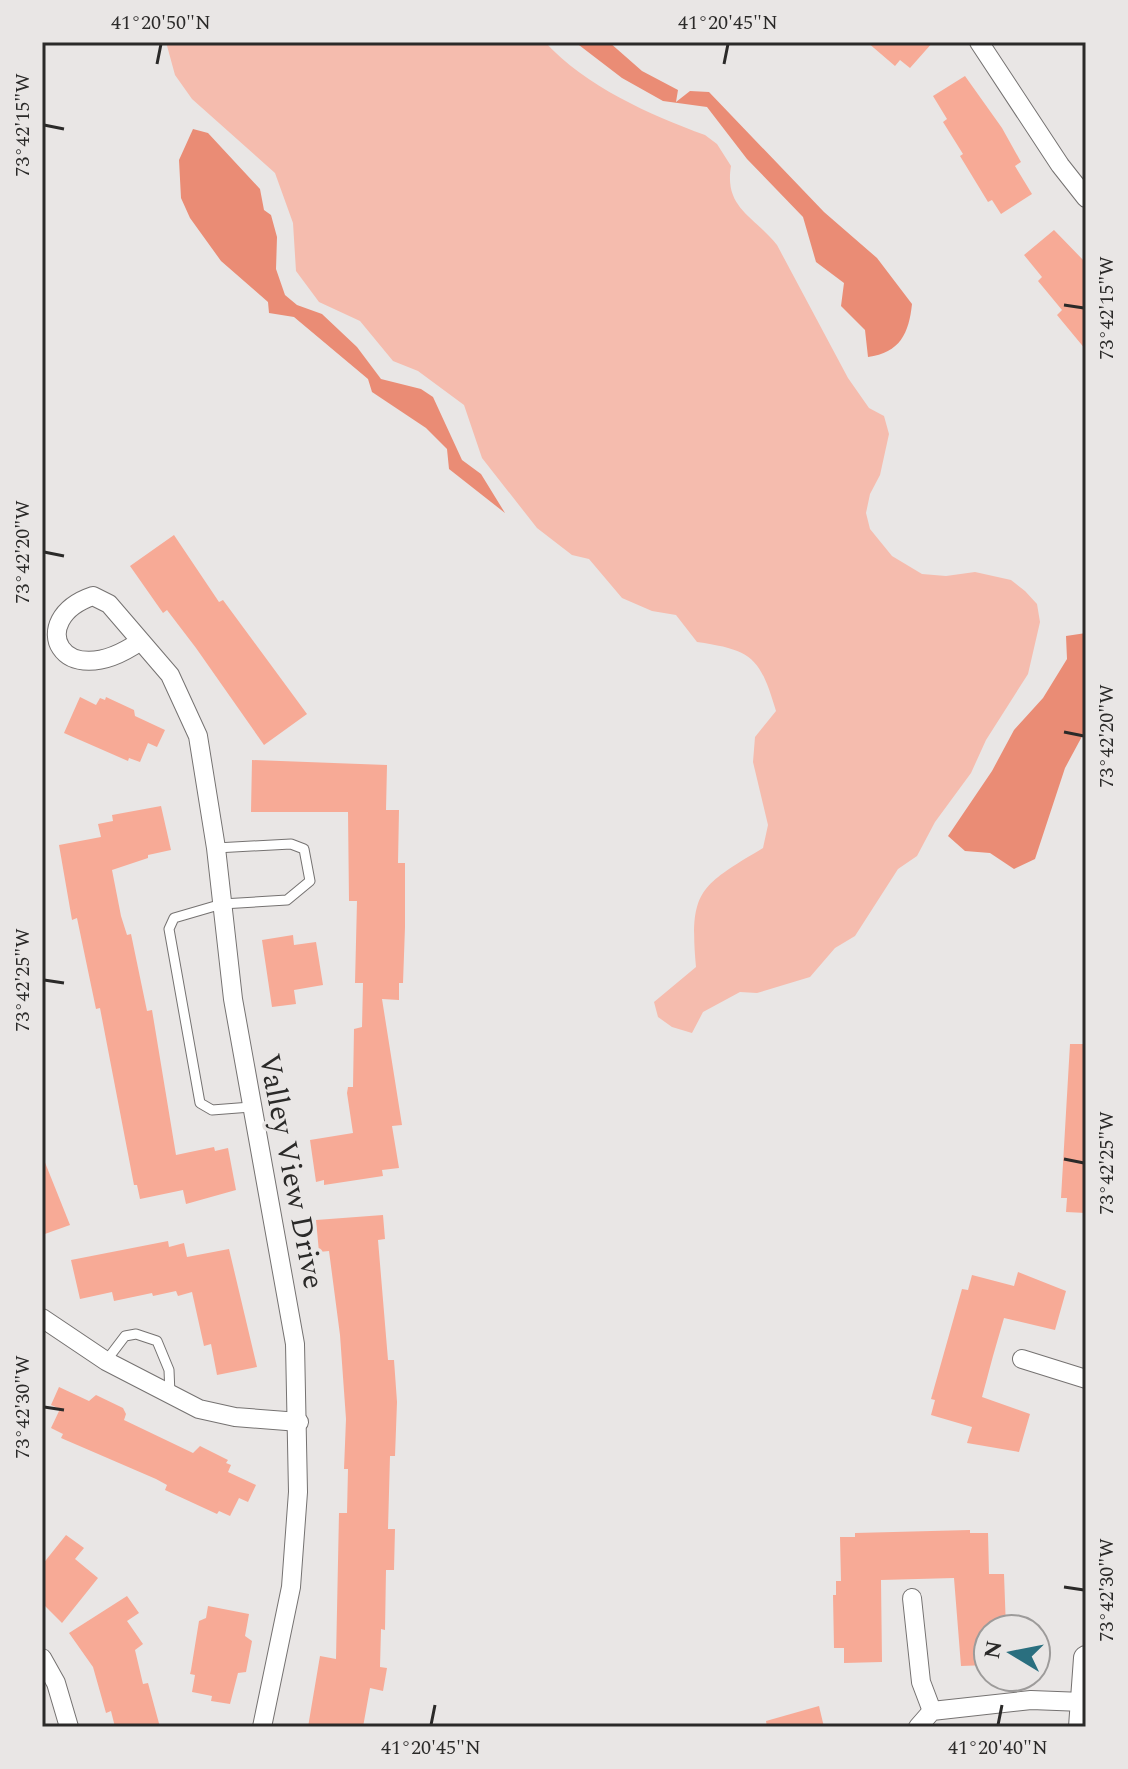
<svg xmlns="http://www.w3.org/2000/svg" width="1128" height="1769" font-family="Spectral,serif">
	<rect width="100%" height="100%" fill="#e9e6e5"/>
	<!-- green -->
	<path fill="#f5bcae" d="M166,42H545C585,86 650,115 705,135L717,144L731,166C724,208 753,215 777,245L848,378L869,408L884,416L889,434L880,475L870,494L866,513L870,529L892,556L922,574L946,576L975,572L1011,580L1025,591L1037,604L1040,622L1028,674L986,740L971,773L935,822L917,856L898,869L855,936L835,948L810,977L757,993L740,992L703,1012L692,1033L672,1027L658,1017L654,1002L696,967C689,890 700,886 763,848L768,825L753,762L755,737L776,711C760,657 752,650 697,642L676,615L652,611L622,598L589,559L572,555L537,528L482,458L464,405L418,371L393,361L360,321L319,302L296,271L293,223L275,173L192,99L175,75Z"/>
	<!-- water -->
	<g fill="#ea8c75">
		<path d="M575,42H609L642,71L678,90L676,102L690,91L709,92L824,212L877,258L912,304C909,333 900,353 868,357L865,330L841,306L844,283L816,262L803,217L747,159L707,107L663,101L622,78Z"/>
		<polygon points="193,129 208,133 260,189 264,210 271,215 277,237 276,269 285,295 297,305 322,314 357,347 381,379 421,389 433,397 462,460 481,474 505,513 449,469 447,449 426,428 372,392 368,379 294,317 269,313 268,302 221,261 190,218 181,198 179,160"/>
		<polygon points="1086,633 1086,729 1065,768 1035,859 1014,869 990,853 965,851 948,836 992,771 1014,730 1043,698 1067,659 1066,636"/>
	</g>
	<!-- building -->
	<g fill="#f7aa96">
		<polygon points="867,42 933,42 910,68 900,60 895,66"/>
		<polygon points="965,76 1002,128 1021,162 1015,166 1032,194 1001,214 992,200 988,202 960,156 963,154 943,122 947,119 933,96"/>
		<polygon points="1054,230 1086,263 1086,350 1057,315 1062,310 1038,281 1042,277 1024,255"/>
		<polygon points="174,535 219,602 223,600 307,714 264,745 196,648 167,610 163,613 130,566"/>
		<polygon points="80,697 96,705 100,698 105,700 106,697 134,710 135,716 165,730 157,747 148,743 140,762 129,758 128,761 64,733"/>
		<polygon points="252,760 387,765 386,810 399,810 398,863 405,863 405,927 403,983 399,983 399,1000 382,999 402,1125 392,1126 399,1168 382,1170 383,1176 324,1185 324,1180 316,1182 310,1140 353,1133 347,1093 348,1087 353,1087 354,1029 362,1027 363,983 355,983 357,901 349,901 348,812 251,812"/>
		<polygon points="161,806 171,850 148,855 148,858 112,870 121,916 127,935 131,934 147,1011 152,1010 176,1155 214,1147 215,1151 228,1148 236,1190 186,1204 183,1190 140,1199 137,1185 134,1185 100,1008 96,1009 77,918 72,920 59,845 101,837 98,824 113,821 112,815"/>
		<polygon points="293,935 294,945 316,942 323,985 294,990 296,1004 272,1007 262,940"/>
		<polygon points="1070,1044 1086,1044 1086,1213 1066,1212 1067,1198 1061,1198"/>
		<polygon points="42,1155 70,1225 42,1235"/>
		<polygon points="383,1215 385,1239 378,1240 388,1360 394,1360 397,1402 395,1456 390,1456 388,1529 395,1529 394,1570 386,1570 385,1630 381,1629 380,1667 387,1668 383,1691 370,1688 363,1727 308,1727 320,1656 336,1659 339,1513 347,1513 348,1469 344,1469 346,1419 340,1335 329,1251 319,1252 316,1220"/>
		<polygon points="168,1241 169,1247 184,1243 187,1257 229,1249 257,1367 217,1375 211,1344 204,1346 192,1292 178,1296 176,1291 153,1296 152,1293 114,1301 112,1292 80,1299 71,1260"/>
		<polygon points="1018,1272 1066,1291 1055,1330 1004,1318 993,1356 982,1397 1030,1414 1019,1452 967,1443 972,1427 931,1415 935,1400 931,1399 962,1289 968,1290 972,1275 1014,1286"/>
		<polygon points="59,1387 89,1401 96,1395 123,1408 126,1414 124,1420 193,1453 200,1446 228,1460 226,1463 231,1465 228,1472 256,1485 248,1502 239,1498 230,1516 219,1511 217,1514 165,1490 167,1485 156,1479 61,1438 63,1434 51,1428 60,1409 51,1405"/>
		<polygon points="970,1530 970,1533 988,1533 989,1574 1004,1574 1006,1629 988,1629 988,1665 961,1666 954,1578 881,1580 882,1662 844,1663 844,1648 834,1648 833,1595 836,1595 836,1581 841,1581 840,1537 855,1537 855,1533"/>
		<polygon points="66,1535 84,1548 75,1559 98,1578 62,1623 42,1603 42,1565"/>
		<polygon points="127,1596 139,1613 127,1621 143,1644 135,1650 143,1684 148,1683 160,1727 115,1727 111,1711 106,1713 93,1667 69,1633"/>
		<polygon points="208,1606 249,1614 245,1636 252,1641 246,1672 238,1673 230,1704 211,1701 212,1696 192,1692 195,1675 190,1674 191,1670 199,1621 206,1618"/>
		<polygon points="819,1706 824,1727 767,1727 766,1721"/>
	</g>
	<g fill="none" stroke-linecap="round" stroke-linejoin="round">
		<!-- service casing -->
		<g stroke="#757271" stroke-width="11">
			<g id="service">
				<polyline points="216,848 291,844 304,849 310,881 287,900 222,904 174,918 169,929 200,1103 212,1110 251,1107"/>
				<polyline points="106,1361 125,1336 136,1334 157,1341 169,1370 170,1394"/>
			</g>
		</g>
		<!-- minor casing -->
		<g stroke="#757271" stroke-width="20">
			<g id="minor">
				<polyline points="979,42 1060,165 1086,198"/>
				<path d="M139,642C60,696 25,619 93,596L109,604L170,675L198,736L216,848L233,999L295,1344L298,1492L291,1587L262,1727"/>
				<polyline points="42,1318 106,1361 199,1409 235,1417 299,1422"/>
				<polyline points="1022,1359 1086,1379"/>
				<polyline points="912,1598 921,1682 932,1711"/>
				<polyline points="42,1658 56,1683 69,1727"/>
				<polyline points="918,1727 932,1711 1031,1700 1083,1702"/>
			</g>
		</g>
		<!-- tertiary casing -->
		<g stroke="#757271" stroke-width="26">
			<polyline id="tertiary" points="1081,1727 1086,1658"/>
		</g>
		<!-- service -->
		<use href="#service" stroke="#fff" stroke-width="9"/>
		<!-- minor -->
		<use href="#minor" stroke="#fff" stroke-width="18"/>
		<!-- tertiary -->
		<use href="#tertiary" stroke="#fff" stroke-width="24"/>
	</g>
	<!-- ticks -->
	<path fill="none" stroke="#2b2a29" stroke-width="3" d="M157,64L161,44M724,64L728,44M44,125L64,129M1064,305L1084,308M44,552L64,556M1064,732L1084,736M44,980L64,983M1064,1159L1084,1163M44,1407L64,1410M1064,1587L1084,1590M431,1725L435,1705M998,1725L1002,1705"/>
	<g text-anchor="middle" stroke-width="7" stroke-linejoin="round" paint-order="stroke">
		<!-- street labels -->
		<g font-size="30" fill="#2b2a29" stroke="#e9e6e5">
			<text transform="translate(292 1171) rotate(79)" y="10">Valley View Drive</text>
		</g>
	</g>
	<!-- border -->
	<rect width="1128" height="1769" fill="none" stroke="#e9e6e5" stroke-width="88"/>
	<!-- north arrow -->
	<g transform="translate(1012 1653) rotate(280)"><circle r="38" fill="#e9e6e5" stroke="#9d9b9a" stroke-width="2"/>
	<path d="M0-6L14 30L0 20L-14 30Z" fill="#2a6f7f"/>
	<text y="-12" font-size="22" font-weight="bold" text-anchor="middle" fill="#2b2a29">N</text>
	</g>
	<rect x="44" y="44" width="1040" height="1681" fill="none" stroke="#2b2a29" stroke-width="3"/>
	<g font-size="20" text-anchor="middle" fill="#2b2a29">
		<text x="161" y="29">41°20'50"N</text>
		<text x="728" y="29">41°20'45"N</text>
		<text transform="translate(22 125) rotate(-90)" y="7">73°42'15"W</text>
		<text transform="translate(1106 308) rotate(-90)" y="7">73°42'15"W</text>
		<text transform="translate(22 552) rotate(-90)" y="7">73°42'20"W</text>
		<text transform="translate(1106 736) rotate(-90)" y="7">73°42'20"W</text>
		<text transform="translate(22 980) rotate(-90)" y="7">73°42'25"W</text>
		<text transform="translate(1106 1163) rotate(-90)" y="7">73°42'25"W</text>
		<text transform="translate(22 1407) rotate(-90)" y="7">73°42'30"W</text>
		<text transform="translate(1106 1590) rotate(-90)" y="7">73°42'30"W</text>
		<text x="431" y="1754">41°20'45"N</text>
		<text x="998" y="1754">41°20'40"N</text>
	</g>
</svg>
